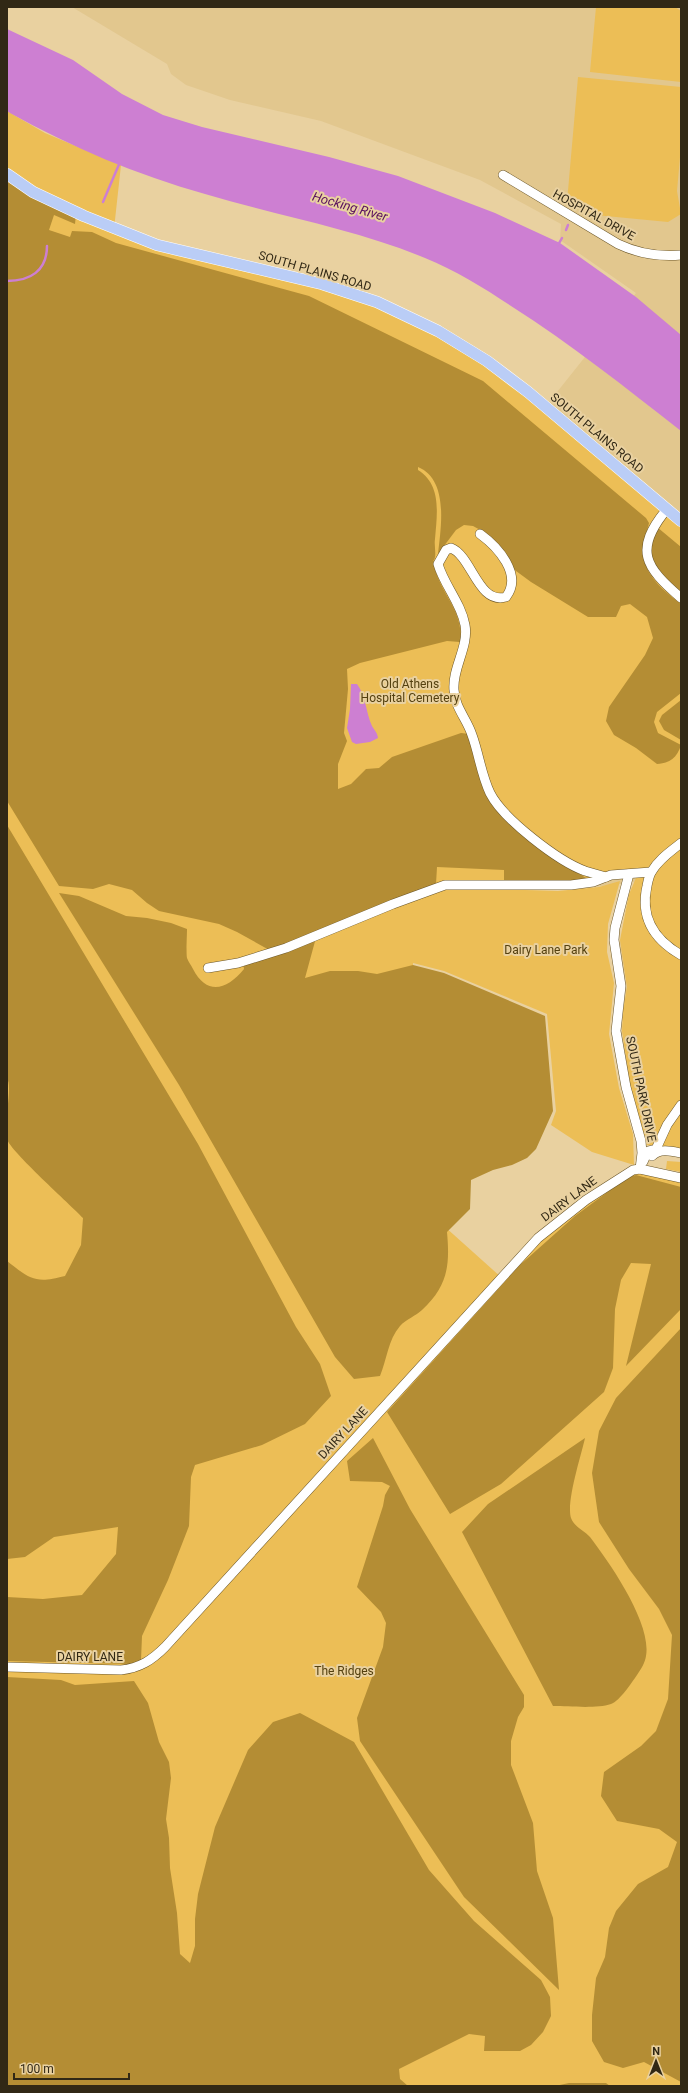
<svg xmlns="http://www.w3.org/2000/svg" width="688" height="2093" font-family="Roboto,sans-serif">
	<rect width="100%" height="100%" fill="#e9d1a0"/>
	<!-- built -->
	<polygon fill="#e2c78e" points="72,7 681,7 681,1149 629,1067 619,946 636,882 578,889 438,893 467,505 636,293 560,240 561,224 480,180 321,121 230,100 186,85 171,74 167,64"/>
	<!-- green -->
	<g fill="#ecbe56">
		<polygon points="596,7 675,7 681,11 681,82 590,72"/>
		<polygon points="578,77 681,87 681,146 677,191 681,214 668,222 585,214 585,205 567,202"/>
		<polygon points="7,111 45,133 121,165 114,229 377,302 487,361 681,521 681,1149 647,1145 630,1087 622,1031 623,1011 627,987 620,940 629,894 636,878 617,874 598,880 458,884 428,895 453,888 558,891 599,887 620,881 608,924 607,952 614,983 609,1034 619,1088 633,1134 634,1165 592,1152 551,1125 556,1111 547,1014 444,971 413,963 415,1200 502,1278 523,1254 630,1171 681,1180 681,2086 7,2086"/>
		<polygon points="667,1161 681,1162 681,1172 666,1169"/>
	</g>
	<!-- forest -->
	<g fill="#b48d34">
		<path d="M7,176L76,214L75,224L54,215L49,230L70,237L72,231L92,232L116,243L309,296L483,381L646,518L649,523C647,532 642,543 643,553C644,575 665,592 681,604V693L657,712L654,722L658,733L681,745C677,758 670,763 657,764L636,748L614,735L606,721L609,707L645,655L653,638L647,617L630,604L621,606L616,617H588L531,582L512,568L484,532L473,526L464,525L456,530L438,554C441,527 449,480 418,467V470C442,485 437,514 435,539C434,545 436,551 435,557C434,562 433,558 434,563C438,592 465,611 460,642L447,641L360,663L347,669L348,689L344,733L347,741L338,764V789L351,784L366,769L379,768L392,757L461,733L470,734L496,807L578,873L591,881L504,882V870L437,867L436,884L271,951L237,932L219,924L159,911L147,903L132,890L109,884L93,889L59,886L7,801Z"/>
		<path d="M657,527L681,547V592C658,572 641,559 657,527Z"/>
		<polygon points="681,700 681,740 664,730 659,721 662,715"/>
		<path d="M7,825L198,1144L296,1327L320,1364L331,1396L305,1424L262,1445L195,1465L191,1477L189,1526L168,1580L142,1636L141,1660L130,1664L7,1661V1597L43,1599L82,1595L116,1554L118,1527L54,1537L25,1557L7,1559V1261C30,1279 35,1284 65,1276L81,1245L83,1218C71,1205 10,1151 7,1139C3,1126 13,1085 7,1079Z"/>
		<path d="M59,893L79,896L126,916L147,918L171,923L187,929C187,936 186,953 187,958C188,961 191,965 193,969C207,996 227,990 244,969L243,962L317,934L305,978L330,971H358L377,974L413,965L444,973L545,1016L553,1111L536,1149L527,1158L512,1165L493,1170L471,1180L470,1209L447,1232C450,1265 448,1286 422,1310C416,1316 406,1319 400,1326C388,1340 387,1359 380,1376L354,1379L335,1357L179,1085Z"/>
		<polygon points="636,1175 681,1187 681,1309 626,1366 651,1264 631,1263 621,1280 615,1309 613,1368 604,1392 501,1484 450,1514 387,1412 520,1265 575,1216 628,1177"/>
		<polygon points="681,1328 681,2082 644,2062 623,2068 604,2062 592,2041 592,2015 596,1978 605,1957 609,1928 616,1911 638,1884 668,1867 677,1842 659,1829 617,1821 601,1796 604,1772 641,1746 656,1731 668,1699 672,1635 659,1609 629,1569 599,1522 592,1473 599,1431 616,1398"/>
		<polygon points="373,1438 410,1509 524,1695 524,1707 518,1717 511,1741 511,1765 533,1823 537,1871 553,1918 559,1990 464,1897 360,1741 357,1718 383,1647 386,1623 381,1612 357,1587 383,1506 385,1495 390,1486 382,1482 350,1481 347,1461"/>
		<path d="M585,1438C581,1456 566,1502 571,1518C575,1528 584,1530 590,1537C609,1562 652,1623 646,1656C645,1663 641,1669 637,1675C632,1682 620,1701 611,1704C596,1709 569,1706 553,1706L462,1532L488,1504Z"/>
		<polygon points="7,1677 61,1680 75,1685 134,1681 148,1703 159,1742 169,1762 171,1778 166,1819 169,1838 170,1868 177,1913 180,1954 190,1963 195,1946 195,1919 198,1894 215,1827 248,1750 273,1722 300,1713 354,1742 429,1870 474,1921 541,1980 550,1997 551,2016 543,2032 531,2045 520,2051 484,2051 485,2036 469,2034 399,2069 400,2079 408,2086 7,2086"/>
		<polygon points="569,2083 606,2083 610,2086 555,2086"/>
	</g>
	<!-- water -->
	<g fill="#cd7fd2">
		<path d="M7,29L73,60L122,94L163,115L202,127L329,157L398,176L495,213L560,243L636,297L681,335V431C626,388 571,344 511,306C484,288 455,270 425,258C355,229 278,216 205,194C137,175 71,147 10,113L7,111Z"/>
		<path d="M351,684H357C366,696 366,713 372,726C375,731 377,732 378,738L370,742L356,744L352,742L347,728L350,709Z"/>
	</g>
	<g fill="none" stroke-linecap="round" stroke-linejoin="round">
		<!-- stream -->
		<g stroke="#cd7fd2" stroke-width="2.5">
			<polyline points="103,202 120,162"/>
			<polyline points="566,230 568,225"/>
			<polyline points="558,245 562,238"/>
			<path d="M7,281C30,281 47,271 47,246"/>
		</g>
		<!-- minor casing -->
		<g stroke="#6b5628" stroke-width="10">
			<g id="minor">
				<path d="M503,175L618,244C639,254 658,257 681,255"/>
				<path d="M667,509C633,550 645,567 681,598"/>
				<path d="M480,534C498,547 523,575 506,597C478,605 472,556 451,548L446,550L438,564C444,585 461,603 465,625C469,647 452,668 454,690C455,708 467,719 472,735C479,754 481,774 490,793C503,819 558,861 585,871C592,873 599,875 606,877"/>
				<path d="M681,843C670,852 659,859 652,871C649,875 648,881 647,886C640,917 653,939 681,955"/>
				<polyline points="629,874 615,928 614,940 621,986 616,1031 626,1087 641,1141 642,1153 640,1169"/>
				<polyline points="208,968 238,963 286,948 393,904 445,885 571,885 593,882 611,875 651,872"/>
				<path d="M652,1156C660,1148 671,1151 681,1153"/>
				<polyline points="643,1162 648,1151 656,1149 667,1125 681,1105"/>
				<path d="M7,1667L121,1670C140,1668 152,1660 165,1647L538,1238L586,1200L633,1170L640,1169L681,1178"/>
			</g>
		</g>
		<!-- major casing -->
		<g stroke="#fff" stroke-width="12">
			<polyline id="major" points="7,174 33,192 84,216 157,245 322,284 377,302 438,331 487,361 528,392 681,521"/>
		</g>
		<!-- minor -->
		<use href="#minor" stroke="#fff" stroke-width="9"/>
		<!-- major -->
		<use href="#major" stroke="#bacdf6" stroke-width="11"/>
	</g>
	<g text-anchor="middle" stroke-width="4" stroke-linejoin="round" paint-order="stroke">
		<!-- street labels -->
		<g font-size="12" fill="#312815" stroke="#e9d1a0">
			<text transform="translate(594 215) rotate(29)" y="4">HOSPITAL DRIVE</text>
			<text transform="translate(315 271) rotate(16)" y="4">SOUTH PLAINS ROAD</text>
			<text transform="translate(597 433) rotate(40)" y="4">SOUTH PLAINS ROAD</text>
			<text transform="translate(641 1089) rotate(78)" y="4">SOUTH PARK DRIVE</text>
			<text transform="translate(569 1199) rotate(-37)" y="4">DAIRY LANE</text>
			<text transform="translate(343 1433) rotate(-47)" y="4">DAIRY LANE</text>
			<text x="90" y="1661">DAIRY LANE</text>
		</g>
		<!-- park labels -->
		<g font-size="12" fill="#54400f" stroke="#e9d1a0">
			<text x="410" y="688">Old Athens<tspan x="410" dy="14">Hospital Cemetery</tspan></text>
			<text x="546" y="954">Dairy Lane Park</text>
			<text x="344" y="1675">The Ridges</text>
		</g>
		<!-- water labels -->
		<g font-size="13" font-style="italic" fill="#59115e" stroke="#e9d1a0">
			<text transform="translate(350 206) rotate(16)" y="5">Hocking River</text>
		</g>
	</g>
	<!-- border -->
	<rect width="688" height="2093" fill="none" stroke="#312815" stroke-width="16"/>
	<!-- north arrow -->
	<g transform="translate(656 2061)" stroke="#e9d1a0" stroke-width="3" paint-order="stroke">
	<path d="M0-3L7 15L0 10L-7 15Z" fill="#312815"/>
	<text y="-6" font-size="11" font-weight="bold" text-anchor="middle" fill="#312815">N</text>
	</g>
	<!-- scale -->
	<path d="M14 2073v6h115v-6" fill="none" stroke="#312815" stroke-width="2"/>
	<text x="20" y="2073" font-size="12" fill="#312815" stroke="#e9d1a0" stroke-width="3" paint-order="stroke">100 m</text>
</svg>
